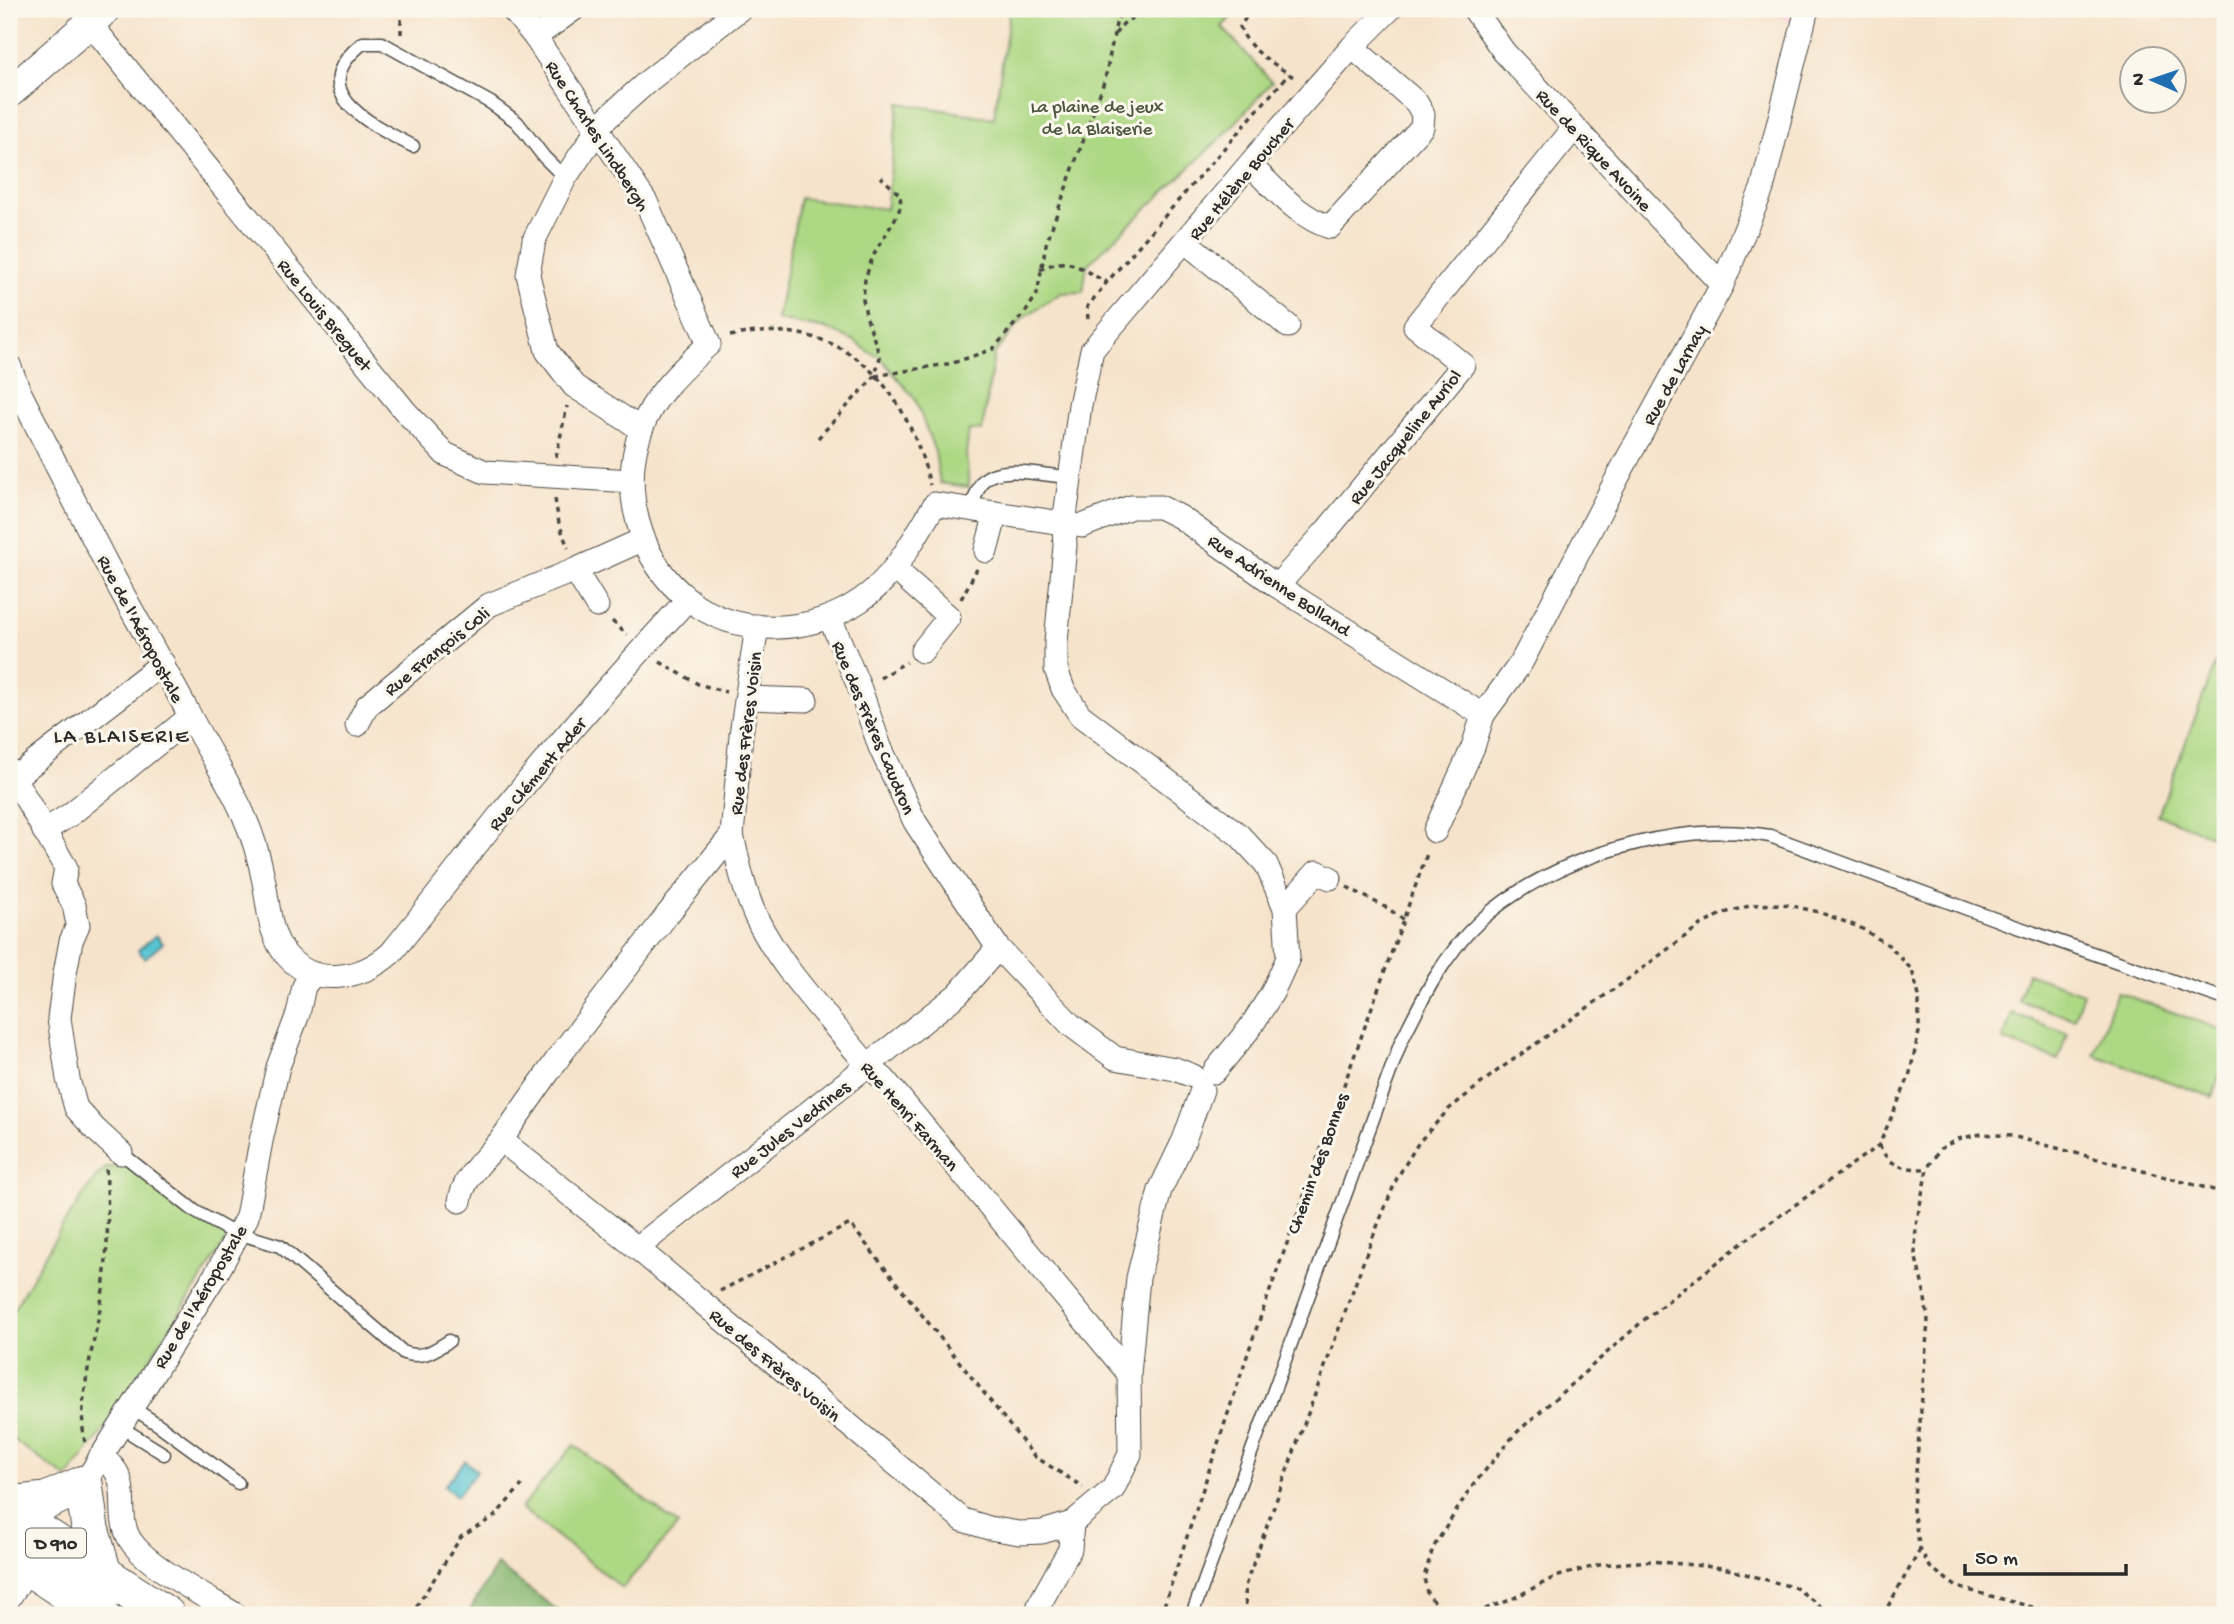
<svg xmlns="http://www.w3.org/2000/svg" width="2234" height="1624" font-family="'Gochi Hand',sans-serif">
	<rect width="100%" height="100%" fill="#fbf7ec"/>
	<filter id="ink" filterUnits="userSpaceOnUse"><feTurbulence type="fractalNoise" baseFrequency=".0143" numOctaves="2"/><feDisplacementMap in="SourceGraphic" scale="14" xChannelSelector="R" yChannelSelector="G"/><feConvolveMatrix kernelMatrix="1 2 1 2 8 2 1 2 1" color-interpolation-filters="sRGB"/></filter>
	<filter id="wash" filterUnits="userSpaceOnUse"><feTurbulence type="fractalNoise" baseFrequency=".00686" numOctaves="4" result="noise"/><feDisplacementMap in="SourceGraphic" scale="28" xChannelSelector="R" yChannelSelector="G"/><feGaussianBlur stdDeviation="1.57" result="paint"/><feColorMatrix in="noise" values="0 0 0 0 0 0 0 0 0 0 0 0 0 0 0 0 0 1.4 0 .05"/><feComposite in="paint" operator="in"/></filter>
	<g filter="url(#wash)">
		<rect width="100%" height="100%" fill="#f6e3cb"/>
		<!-- built -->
		<polygon fill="#f7cfd1" points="1766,9 1797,9 1793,25"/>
		<!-- green -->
		<g fill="#add884" stroke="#6c8258" stroke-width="2">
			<polygon points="1010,9 1055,9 1103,14 1104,9 1238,9 1222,27 1272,82 1228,131 1087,265 1083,292 1061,293 1023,318 994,354 982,431 969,430 966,454 969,487 940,483 935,452 915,399 880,357 869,352 853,340 827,329 777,320 800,198 886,209 899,103 994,118"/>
			<polygon points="2225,639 2225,841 2158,815"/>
			<polygon points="2027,973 2083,993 2074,1019 2018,1000"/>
			<polygon points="2117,992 2225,1031 2225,1061 2212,1097 2094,1055"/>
			<polygon points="2012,1013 2067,1033 2058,1060 2003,1040"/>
			<polygon points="125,1165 198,1219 229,1236 106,1427 67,1478 9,1437 9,1317 63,1225 97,1176 106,1168"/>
			<polygon points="574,1445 678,1525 622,1588 521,1508"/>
		</g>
		<!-- forest -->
		<polygon fill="#8ab872" stroke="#5a724e" stroke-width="2" points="497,1565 564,1615 467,1615"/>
		<!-- water -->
		<g fill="#59c4d3" stroke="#42787f" stroke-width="2">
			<polygon points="156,935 163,943 145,958 138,950"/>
			<polygon points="465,1461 477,1471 457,1496 444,1486"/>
		</g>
	</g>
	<g filter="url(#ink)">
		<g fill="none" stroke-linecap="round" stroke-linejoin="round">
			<!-- service casing -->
			<g stroke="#494743" stroke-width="15">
				<g id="service">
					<path d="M413,146C372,125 301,92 363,43H382L491,103L517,122L544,157L565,178"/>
					<path d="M971,509C974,501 977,489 982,482C998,462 1047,477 1070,477"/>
					<path d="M121,1153L196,1212L228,1230L280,1246L404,1353C423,1359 433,1351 449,1341"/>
					<polyline points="131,1407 159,1425 238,1483"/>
					<polyline points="119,1426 164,1454"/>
					<path d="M1192,1615L1401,1042C1422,999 1444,954 1480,921C1550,857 1677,820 1770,836L2011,925L2225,999"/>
				</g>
			</g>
			<!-- minor casing -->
			<g stroke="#494743" stroke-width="25">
				<g id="minor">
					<path d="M512,9L535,37L646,202L709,344C682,369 654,394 641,430C620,488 638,560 688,599C737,638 811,635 861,600C896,576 914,538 935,504L1082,526L1131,507H1160L1180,517L1277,586L1483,715"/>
					<polyline points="1474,9 1504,52 1722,285"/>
					<polyline points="89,22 405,411 445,454 485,472 632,481"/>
					<polyline points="535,37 574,9"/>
					<path d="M1250,165C1273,187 1299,218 1330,227L1422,127L1423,114L1416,102L1352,47"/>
					<polyline points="1186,242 1288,326"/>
					<path d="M9,365L19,391C48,448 76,505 105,561C132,612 162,663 189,714C206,748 229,781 244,816C253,836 260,861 264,882C269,908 269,936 287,956C316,989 363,978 391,953C428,908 463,861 500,815C560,741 623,669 688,599"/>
					<polyline points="641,429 574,386 547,351 528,275 534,240 565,178 590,141 596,128 647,82 740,9"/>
					<polyline points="986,551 996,513"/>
					<polyline points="895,569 949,617 922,651"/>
					<polyline points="575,570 597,606"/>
					<polyline points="1277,586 1327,530 1463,365 1415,326 1574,128"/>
					<polyline points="830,618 860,689 880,747 915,822 998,948 1071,1025 1115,1058 1175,1069 1193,1076"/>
					<polyline points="757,626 741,735 732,835 667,915 561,1054 501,1140 637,1248 963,1520 989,1528 1019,1533 1042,1532 1072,1523 1113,1489 1130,1454 1129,1374 1138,1278 1160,1190 1184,1140 1202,1090"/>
					<polyline points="748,698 806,700"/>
					<polyline points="357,725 367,706 489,605 575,570 644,539"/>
					<polyline points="9,770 14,778 163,663"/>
					<polyline points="14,778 66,868 63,884 74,905 78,925 71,941 65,973 59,1018 68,1079 76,1108 95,1129 121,1153"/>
					<polyline points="44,831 71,814 190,717"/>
					<polyline points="1435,831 1473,747 1483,715 1521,663 1623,467 1722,285 1762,189 1807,9"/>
					<path d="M732,835C738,862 744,891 756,917C782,971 831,1020 869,1067L884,1079L1129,1374"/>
					<polyline points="1285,908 1317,872 1330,878"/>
					<polyline points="1214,1072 1250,1028 1272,993 1288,958 1285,908 1266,864 1239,835 1080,715 1063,689 1056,669 1056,642 1065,546 1064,524 1080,405 1092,350 1265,146 1352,47 1390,9"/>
					<path d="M460,1201C463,1177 486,1158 501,1140"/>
					<polyline points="637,1248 958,994 998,948"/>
					<path d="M100,1457C139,1479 110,1515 133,1544C151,1568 208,1598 236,1615"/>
					<polyline points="84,1484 219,1269 247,1217 261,1141 278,1067 298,1014 304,986 314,974"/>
					<polyline points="9,1598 29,1567"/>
					<polyline points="1039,1605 1070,1549 1072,1523"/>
				</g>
			</g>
			<!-- tertiary casing -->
			<g stroke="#494743" stroke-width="32">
				<polyline id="tertiary" points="9,93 106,9"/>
			</g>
			<!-- primary casing -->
			<g stroke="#494743" stroke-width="39">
				<g id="primary">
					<polyline points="9,1505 46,1501 84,1484 90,1529 103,1573"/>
					<polyline points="9,1512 166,1615"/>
					<polyline points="9,1554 101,1615"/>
				</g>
			</g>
			<!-- path -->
			<g stroke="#494743" stroke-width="3.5" stroke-dasharray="5 5" stroke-linecap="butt">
				<polyline points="401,9 401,35"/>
				<polyline points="1106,9 1120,17"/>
				<path d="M1251,9L1240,27C1249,52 1276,64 1296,79"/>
				<polyline points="1115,34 1123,24 1145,9"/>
				<path d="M1040,270C1070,253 1080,270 1107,282"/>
				<polyline points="1088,319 1087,307 1107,282 1289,74"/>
				<path d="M730,336C842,313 905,382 930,485"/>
				<polyline points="875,376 953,363 993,349 1027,310 1037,294 1046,244 1105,79 1116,24 1122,9"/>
				<polyline points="818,438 875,376 880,357 866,315 863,299 865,279 873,256 895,219 901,206 900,195 881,177"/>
				<polyline points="556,457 567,406"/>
				<polyline points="555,499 559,523 568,548"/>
				<polyline points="961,599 977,569"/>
				<polyline points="612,621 627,635"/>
				<polyline points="660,662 698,684 726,692"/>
				<polyline points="880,678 906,662"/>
				<polyline points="1347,887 1387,908 1403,919"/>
				<path d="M1879,1145C1889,1167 1904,1169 1927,1169"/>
				<polyline points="720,1291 850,1224 1034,1456 1083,1487"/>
				<path d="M85,1442C76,1405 95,1341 101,1303C108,1258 109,1213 106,1168"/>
				<polyline points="411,1615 461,1537 495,1516 522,1485"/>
				<polyline points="1161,1615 1253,1338 1428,851"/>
				<polyline points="1246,1615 1245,1586 1368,1249 1397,1178 1419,1142 1449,1109 1497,1071 1620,985 1699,926 1724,913 1753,905 1783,904 1819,912 1859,927 1890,946 1912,970 1919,996 1919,1032 1909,1077 1879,1145 1746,1240 1645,1319 1515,1434 1470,1489 1433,1548 1424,1577 1427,1593 1437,1606 1455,1613 1477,1612 1510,1600 1555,1577 1599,1565 1651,1561 1724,1568 1796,1588 1832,1615"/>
				<polyline points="1883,1615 1920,1550"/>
				<polyline points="2062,1615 1957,1587 1930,1567 1920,1549 1913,1510 1928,1321 1924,1291 1915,1254 1916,1225 1927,1169 1940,1149 1958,1139 1981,1134 2012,1136 2225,1193"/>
			</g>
			<!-- service -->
			<use href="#service" stroke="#fff" stroke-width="12"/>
			<!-- minor -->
			<use href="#minor" stroke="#fff" stroke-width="23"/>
			<!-- tertiary -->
			<use href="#tertiary" stroke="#fff" stroke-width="30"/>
			<!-- primary -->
			<use href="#primary" stroke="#fff" stroke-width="37"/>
		</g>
	</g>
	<g text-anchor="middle" stroke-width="6" stroke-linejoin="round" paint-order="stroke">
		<!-- shield labels -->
		<rect fill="#fbf7ec" stroke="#696865" stroke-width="2" x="26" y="1528.5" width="60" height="29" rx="5"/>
		<g font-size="18" font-weight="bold" fill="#2b2b2b">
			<text x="56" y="1549">D 910</text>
		</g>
		<!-- park labels -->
		<g font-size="19" fill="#4c5641" stroke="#fbf7ec">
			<text x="1097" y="112">La plaine de jeux<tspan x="1097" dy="22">de la Blaiserie</tspan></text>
		</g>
		<!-- street labels -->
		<g font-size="19" fill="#2b2b2b" stroke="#fbf7ec">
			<text transform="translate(599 135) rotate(57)" y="7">Rue Charles Lindbergh</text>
			<text transform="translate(1595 149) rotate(47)" y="7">Rue de Rique Avoine</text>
			<text transform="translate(1240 178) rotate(-50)" y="7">Rue Hélène Boucher</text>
			<text transform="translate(326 314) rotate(51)" y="7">Rue Louis Breguet</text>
			<text transform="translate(1673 374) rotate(-61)" y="7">Rue de Larnay</text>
			<text transform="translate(1404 436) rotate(-51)" y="7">Rue Jacqueline Auriol</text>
			<text transform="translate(1280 584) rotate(34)" y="7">Rue Adrienne Bolland</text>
			<text transform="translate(142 628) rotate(62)" y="7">Rue de l'Aéropostale</text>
			<text transform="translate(436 650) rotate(-39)" y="7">Rue François Coli</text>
			<text transform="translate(875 727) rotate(67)" y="7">Rue des Frères Caudron</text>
			<text transform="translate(744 733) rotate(-83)" y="7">Rue des Frères Voisin</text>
			<text transform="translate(536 773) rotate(-50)" y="7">Rue Clément Ader</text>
			<text transform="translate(911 1115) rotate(49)" y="7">Rue Henri Farman</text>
			<text transform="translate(789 1128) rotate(-38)" y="7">Rue Jules Vedrines</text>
			<text transform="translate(1316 1163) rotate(-70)" y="7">Chemin des Bonnes</text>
			<text transform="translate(199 1296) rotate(-59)" y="7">Rue de l'Aéropostale</text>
			<text transform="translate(776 1364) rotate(40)" y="7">Rue des Frères Voisin</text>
		</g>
		<!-- neighbourhood labels -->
		<g font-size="21" letter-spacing="2" fill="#2b2b2b" stroke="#fbf7ec">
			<text x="122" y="742">LA BLAISERIE</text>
		</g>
	</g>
	<!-- margin -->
	<rect width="2234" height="1624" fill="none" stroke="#fbf7ec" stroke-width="35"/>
	<!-- north arrow -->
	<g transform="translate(2153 80) rotate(272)"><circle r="33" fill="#fbf7ec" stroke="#a8a59f" stroke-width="2"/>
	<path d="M0-5L12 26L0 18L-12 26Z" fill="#1f6fb2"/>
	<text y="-10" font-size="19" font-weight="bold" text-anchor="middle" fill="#2b2b2b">N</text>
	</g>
	<!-- scale -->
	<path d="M1965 1564v10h161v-10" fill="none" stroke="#2b2b2b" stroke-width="3.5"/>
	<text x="1975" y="1564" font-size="21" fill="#2b2b2b" stroke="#fbf7ec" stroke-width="5" paint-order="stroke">50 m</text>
</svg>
